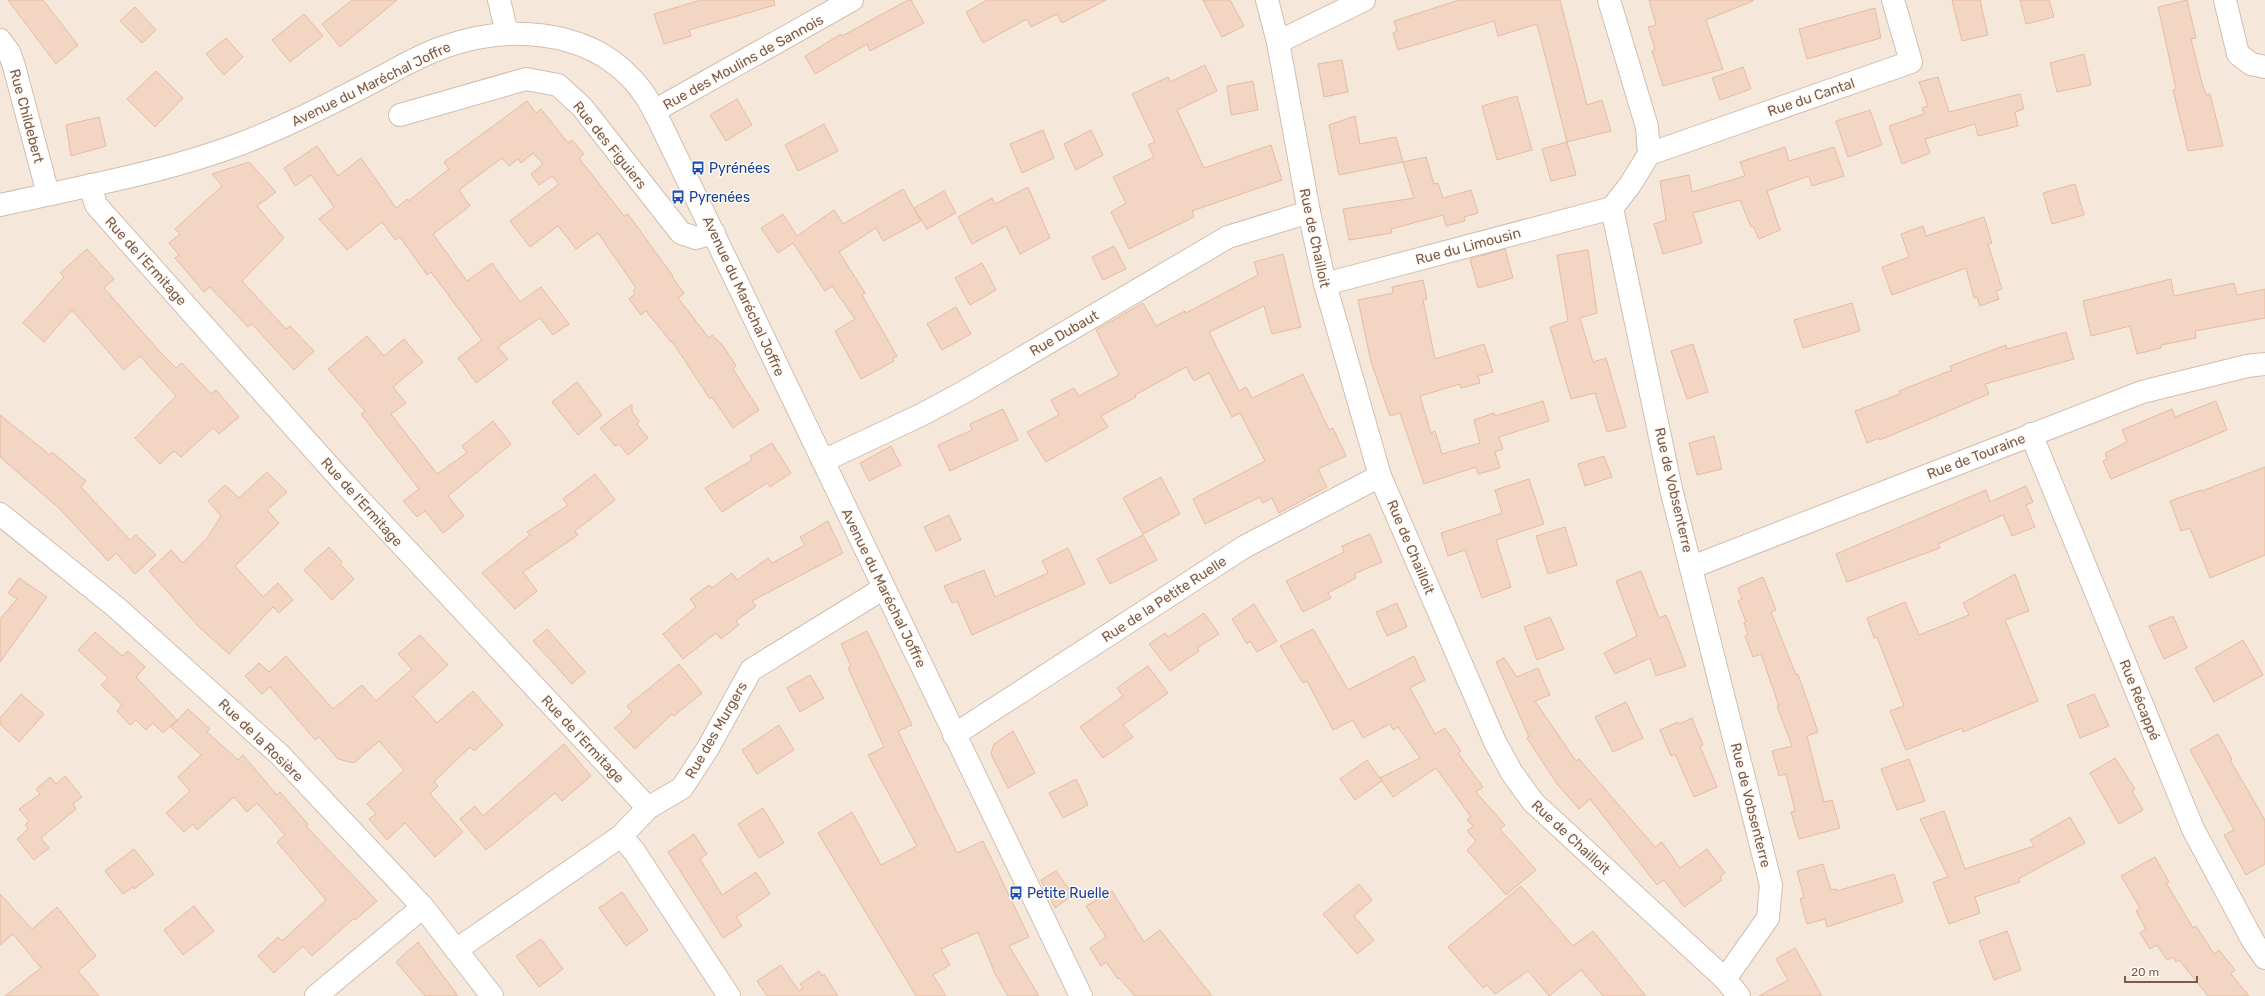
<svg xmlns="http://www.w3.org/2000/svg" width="2265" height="996" font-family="Rubik,sans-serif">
	<rect width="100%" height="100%" fill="#fdf6ec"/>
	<!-- residential -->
	<rect fill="#f5e8da" x="0" y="0" width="2265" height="996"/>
	<!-- building -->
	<g fill="#f3d5c3" stroke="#e6bba3">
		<polygon points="8,0 43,0 78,45 56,64"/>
		<polygon points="352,0 397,0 340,47 322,24"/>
		<polygon points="701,0 774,0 775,5 689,30 691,36 664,44 654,14"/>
		<polygon points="908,0 911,0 924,23 870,51 867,44 815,74 805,56 841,34 842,36"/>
		<polygon points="987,0 1106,0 1062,23 1057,14 1031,27 1027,19 983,43 966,12"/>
		<polygon points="1203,0 1230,0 1244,26 1222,37"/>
		<polygon points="1459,0 1560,0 1587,105 1602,100 1611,131 1567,142 1537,24 1498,36 1494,21 1398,50 1393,33 1397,31 1394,21"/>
		<polygon points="1649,0 1753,0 1753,1 1706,20 1723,69 1663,86 1652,51 1655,49 1648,27 1656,25"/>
		<polygon points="1952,0 1980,0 1988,35 1962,41"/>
		<polygon points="2020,0 2049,0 2054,17 2026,24"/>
		<polygon points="2187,0 2196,38 2191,39 2202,83 2206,95 2210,94 2223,146 2188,151 2173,90 2176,89 2158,7"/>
		<polygon points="135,7 156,30 142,43 120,21"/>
		<polygon points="1875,8 1881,38 1807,59 1799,29"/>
		<polygon points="304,14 323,36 290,62 272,40"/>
		<polygon points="226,38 243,57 224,75 206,54"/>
		<polygon points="2084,54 2091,85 2057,92 2050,63"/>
		<polygon points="1342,60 1348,92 1324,97 1318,64"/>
		<polygon points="1205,65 1217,91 1177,110 1204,168 1271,145 1282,180 1192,211 1194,217 1129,249 1111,212 1126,203 1113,177 1154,157 1148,145 1155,142 1132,94 1168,77 1170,82"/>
		<polygon points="1743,67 1751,89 1720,100 1712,78"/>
		<polygon points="156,71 183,98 155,127 127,99"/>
		<polygon points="1938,77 1949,112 2020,94 2024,109 2015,112 2018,126 1978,136 1975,124 1925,139 1930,153 1902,164 1889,126 1924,114 1922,108 1928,106 1919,82"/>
		<polygon points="1253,81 1258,110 1231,115 1227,86"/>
		<polygon points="1517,96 1532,150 1497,160 1482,106"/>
		<polygon points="737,99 752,125 726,141 710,115"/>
		<polygon points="527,101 536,113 541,109 568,143 572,140 584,154 579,158 624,216 628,214 673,276 672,277 684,293 678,298 709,338 712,335 724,347 736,366 733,369 759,410 733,428 712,397 710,399 672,341 671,342 646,311 641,315 629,299 635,294 633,291 636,288 598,233 576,249 558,226 530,247 510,221 559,184 552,176 539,185 531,174 543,164 533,153 521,163 518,159 509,166 502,158 459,190 470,206 433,234 467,281 492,263 520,302 541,287 569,324 553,335 540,318 498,347 508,359 476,383 458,358 482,340 431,272 427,275 400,237 395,240 382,222 347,250 319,219 334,207 311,175 295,186 284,168 317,146 338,176 361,158 396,208 407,199 408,201 449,169 444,162"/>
		<polygon points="1870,110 1882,145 1848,157 1836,121"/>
		<polygon points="1355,116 1360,144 1396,137 1403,162 1339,175 1329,125"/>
		<polygon points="99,117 106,146 71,156 66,125"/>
		<polygon points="824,124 838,151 798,171 785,145"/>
		<polygon points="1043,130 1054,158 1022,173 1010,144"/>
		<polygon points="1091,130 1103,155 1076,170 1064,144"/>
		<polygon points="1567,142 1576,175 1551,181 1542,149"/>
		<polygon points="1785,147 1789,161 1834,147 1844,176 1812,186 1809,176 1767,191 1780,230 1759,239 1753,226 1751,227 1740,200 1693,213 1702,243 1663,254 1654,224 1666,220 1660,181 1689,175 1692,192 1745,176 1740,162"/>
		<polygon points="1426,157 1434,184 1438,183 1443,198 1471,190 1478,213 1464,217 1465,221 1446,226 1443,215 1391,229 1392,233 1349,240 1343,209 1414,198 1403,162"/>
		<polygon points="249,162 276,192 257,206 284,238 242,281 286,329 290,326 314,351 294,370 252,324 248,327 210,287 204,292 175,258 179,255 169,243 180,234 175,229 222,186 212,174"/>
		<polygon points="2075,184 2084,215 2052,224 2043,193"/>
		<polygon points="1028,187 1050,238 1020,254 1006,226 972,244 958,217 992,198 995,204"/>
		<polygon points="903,189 921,221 883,241 876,228 839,252 865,293 862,295 897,356 893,358 894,361 861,379 835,331 855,319 832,286 825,291 793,243 778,253 761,228 783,214 797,236 834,210 843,224"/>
		<polygon points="944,191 956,213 927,229 914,208"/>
		<polygon points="1984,217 1992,243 1988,244 2002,289 1996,291 1999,299 1980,306 1977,297 1974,298 1966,268 1892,295 1882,267 1909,257 1901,234 1923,226 1926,236"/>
		<polygon points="1114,246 1126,269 1103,280 1092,257"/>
		<polygon points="87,249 114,279 104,288 161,353 176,368 182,363 211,394 216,390 239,417 219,434 213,428 181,457 174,451 160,464 135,438 176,396 140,356 124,370 72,310 44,342 23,323 64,277 60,273"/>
		<polygon points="1505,249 1513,278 1478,288 1470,259"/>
		<polygon points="1588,250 1597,313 1580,318 1593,362 1606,358 1626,427 1607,432 1595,393 1571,399 1550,327 1568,321 1557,255"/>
		<polygon points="1283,254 1301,327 1272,334 1264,306 1209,332 1239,391 1246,387 1252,398 1303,374 1329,430 1333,428 1346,456 1318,469 1327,487 1279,513 1272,498 1263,503 1260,497 1205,524 1193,499 1265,461 1240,413 1232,417 1209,373 1194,381 1186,367 1135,395 1136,397 1101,416 1108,427 1046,462 1027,432 1059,415 1051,400 1074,388 1079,396 1119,375 1096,330 1143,303 1156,326 1185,311 1186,313 1258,275 1254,262"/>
		<polygon points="982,263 996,290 970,305 955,278"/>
		<polygon points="2171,279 2174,296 2234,283 2237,295 2265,289 2265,318 2195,331 2196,338 2161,345 2161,348 2137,354 2130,326 2091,336 2083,301"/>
		<polygon points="1423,280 1427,299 1423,300 1435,359 1484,344 1493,372 1478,376 1480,383 1461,388 1460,384 1420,396 1431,433 1435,431 1442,454 1480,443 1474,420 1494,413 1495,416 1543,401 1549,421 1499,437 1503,449 1495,452 1500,468 1478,474 1476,467 1424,484 1400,413 1390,416 1371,362 1358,300 1393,293 1392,287"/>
		<polygon points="1852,303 1860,331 1803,348 1794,320"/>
		<polygon points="956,307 971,334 942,350 927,324"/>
		<polygon points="2066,332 2074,359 1985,384 1989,394 1880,440 1879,438 1867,443 1855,411 1900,394 1899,391 1952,370 1950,366 2006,345 2007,349"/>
		<polygon points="367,336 384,356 404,339 423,362 393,387 406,403 391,414 437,474 467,453 462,446 493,421 511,444 448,496 464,516 443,533 425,511 417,517 403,501 419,489 361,414 365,411 328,369"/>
		<polygon points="1693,344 1708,392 1687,399 1671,351"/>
		<polygon points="577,382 602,415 578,435 552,402"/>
		<polygon points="2216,401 2227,430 2111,479 2103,461 2107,459 2105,453 2127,442 2122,430 2172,409 2175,417"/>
		<polygon points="632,404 632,412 639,421 637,424 648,438 628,455 619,444 615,446 600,428"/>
		<polygon points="1003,409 1018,440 950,471 938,445 972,430 970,424"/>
		<polygon points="0,415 50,455 52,452 86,481 81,487 130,540 136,535 156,555 135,574 116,553 108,561 60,509 0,457"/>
		<polygon points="1714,436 1722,469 1697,475 1689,443"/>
		<polygon points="772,443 791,473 770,487 767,483 722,512 705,488 752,460 750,456"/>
		<polygon points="891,446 901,465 869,481 860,463"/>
		<polygon points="1604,456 1612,477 1585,486 1578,464"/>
		<polygon points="2265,467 2265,555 2210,578 2190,528 2181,531 2170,501 2201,490 2202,491"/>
		<polygon points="267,472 287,492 267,510 279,523 235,566 263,597 278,583 293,600 279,613 273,607 229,654 200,628 149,571 171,550 183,563 208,537 221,516 208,501 225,485 239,498"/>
		<polygon points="595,474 615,500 575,531 578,535 523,572 537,591 515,609 482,573 530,535 527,532 568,505 563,499"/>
		<polygon points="1161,477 1180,514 1143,534 1123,498"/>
		<polygon points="1529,479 1544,524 1496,540 1511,587 1482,598 1465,550 1448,556 1441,533 1502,513 1495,490"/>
		<polygon points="2026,486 2033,502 2026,505 2035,527 2012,536 2003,515 1938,544 1940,548 1847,582 1836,554 1986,490 1990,502"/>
		<polygon points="949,515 961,540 936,551 924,527"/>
		<polygon points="828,521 843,553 752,601 756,606 736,621 739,625 721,639 716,633 683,659 663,634 696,607 690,599 709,585 712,588 732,573 737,580 768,558 772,563 805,545 800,537"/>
		<polygon points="1565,527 1577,565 1548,574 1536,536"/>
		<polygon points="1370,534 1382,562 1354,574 1356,578 1328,593 1331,598 1303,612 1286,581 1344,552 1342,546"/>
		<polygon points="1143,535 1157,560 1110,584 1097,559"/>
		<polygon points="329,547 342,562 340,564 354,579 332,600 304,570"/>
		<polygon points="1068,548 1085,584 972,635 957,601 952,603 944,586 984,570 995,597 1048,573 1042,561"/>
		<polygon points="1641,571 1659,618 1666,615 1686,666 1656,676 1650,658 1615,674 1604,653 1637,636 1616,581"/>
		<polygon points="2015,574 2029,611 2005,620 2038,701 1963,732 1962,728 1906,750 1890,711 1904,706 1877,637 1874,638 1867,618 1905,602 1919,635 1969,615 1963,603"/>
		<polygon points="1763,577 1776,610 1771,612 1796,675 1798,674 1818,732 1807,736 1824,802 1832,800 1840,828 1799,839 1791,812 1795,811 1786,774 1779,776 1772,751 1792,746 1777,706 1779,706 1761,654 1753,657 1745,636 1748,635 1744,623 1746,622 1738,601 1742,599 1738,588"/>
		<polygon points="19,578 47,597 0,662 0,619 17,599 8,593"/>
		<polygon points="1397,603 1407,627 1387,636 1376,612"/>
		<polygon points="1254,604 1277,641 1257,652 1250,641 1247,644 1232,619"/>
		<polygon points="1204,613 1219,634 1197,648 1199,651 1170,671 1149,644 1165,633 1168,637"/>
		<polygon points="2173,616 2187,648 2164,659 2149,626"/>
		<polygon points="1550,617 1564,649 1537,660 1524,627"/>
		<polygon points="547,629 585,672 572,684 533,641"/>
		<polygon points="1313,629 1348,690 1414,656 1425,680 1410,688 1435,734 1445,728 1461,751 1458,753 1483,787 1476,792 1505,825 1500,829 1536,870 1506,895 1467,850 1476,841 1467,831 1473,826 1467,820 1471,817 1436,768 1393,797 1380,778 1420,758 1398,727 1393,730 1390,724 1363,738 1353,720 1333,730 1307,681 1303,683 1280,646"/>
		<polygon points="867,631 912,725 898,731 957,853 983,841 1029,937 1009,946 1039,996 1008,996 995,974 978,932 941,949 950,965 933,975 946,996 916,996 818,833 852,812 881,865 917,846 868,755 884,747 848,668 851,666 841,644"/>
		<polygon points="95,632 122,656 128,651 145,667 136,677 177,720 163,733 153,723 146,730 136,720 130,725 117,711 122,705 101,685 108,678 78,650"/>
		<polygon points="420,635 448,665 413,696 437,723 473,691 503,725 474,751 470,747 434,782 438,786 430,794 463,832 435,857 405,823 387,840 369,819 376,814 367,804 404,770 379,741 354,763 338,759 319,737 315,740 270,687 262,694 245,676 259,663 269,672 286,656 333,709 362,685 376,701 412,669 398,654"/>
		<polygon points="2243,640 2263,675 2214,702 2195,668"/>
		<polygon points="1504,658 1517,677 1538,668 1550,695 1535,701 1576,761 1579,759 1655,847 1662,842 1680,868 1707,849 1725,873 1720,877 1722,880 1684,907 1664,880 1657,885 1590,799 1579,809 1557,784 1527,738 1529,737 1496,662"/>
		<polygon points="679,664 702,693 674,716 672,714 635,749 615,728 632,712 627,706"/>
		<polygon points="1148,666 1168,693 1123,725 1133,737 1103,758 1080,727 1123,696 1117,688"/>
		<polygon points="810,675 824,698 800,712 787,688"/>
		<polygon points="21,694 44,714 19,742 0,724 0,718"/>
		<polygon points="2094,694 2109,726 2080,738 2067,705"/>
		<polygon points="1626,702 1643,738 1613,752 1595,717"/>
		<polygon points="188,709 210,729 207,732 238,760 243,755 277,795 280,792 308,824 306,826 377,901 355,920 354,918 312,956 303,946 274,973 258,956 278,937 282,941 326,900 277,842 285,835 257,803 247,812 234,797 197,830 193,824 184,832 166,813 190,791 178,777 201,755 171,727"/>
		<polygon points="1692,718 1703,745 1700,746 1717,787 1694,797 1675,754 1671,756 1660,730 1678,722 1679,724"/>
		<polygon points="779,725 794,750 757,774 742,750"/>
		<polygon points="1013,731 1035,773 1008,788 991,754 994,744"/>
		<polygon points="2218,734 2232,759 2230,760 2265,820 2265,864 2246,875 2224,835 2234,830 2190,750"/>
		<polygon points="564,744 591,776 562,801 555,793 486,850 460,819 475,806 483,816"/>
		<polygon points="2115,758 2135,789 2132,791 2143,810 2119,824 2090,773"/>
		<polygon points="1909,759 1925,801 1897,810 1881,769"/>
		<polygon points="1367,760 1382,781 1355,800 1340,779"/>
		<polygon points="65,776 82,797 73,804 76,809 41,838 49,848 34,860 17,839 28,829 25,825 29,821 19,809 40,794 36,789 50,777 56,784"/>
		<polygon points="1076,779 1088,805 1063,818 1049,793"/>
		<polygon points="763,808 784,843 759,858 738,824"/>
		<polygon points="1944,811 1965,869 2034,846 2030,840 2070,817 2085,843 2018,879 2020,882 1975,897 1980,913 1949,924 1933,882 1948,877 1920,819"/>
		<polygon points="694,834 707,854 700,859 722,895 756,872 770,894 736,917 742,926 723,938 668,852"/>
		<polygon points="134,849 154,874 134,889 133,887 123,894 105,871"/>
		<polygon points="2155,857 2169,882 2166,883 2193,928 2196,926 2214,954 2219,950 2235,970 2231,974 2249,996 2208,996 2179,960 2176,962 2173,957 2167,960 2157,945 2150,949 2140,933 2146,929 2136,911 2140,908 2121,876"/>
		<polygon points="1823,864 1831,890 1836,889 1837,891 1894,874 1903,902 1827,927 1825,919 1807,924 1800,899 1804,897 1797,871"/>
		<polygon points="1056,871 1073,895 1055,908 1041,880"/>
		<polygon points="1359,884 1372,900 1354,916 1374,940 1357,954 1323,914"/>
		<polygon points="1521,886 1573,946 1593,931 1646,996 1603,996 1581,970 1549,996 1528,971 1495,994 1487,985 1483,988 1448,947"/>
		<polygon points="1112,891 1144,942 1160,930 1212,996 1135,996 1119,978 1118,979 1106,962 1101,966 1090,948 1106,937 1086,906"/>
		<polygon points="622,892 648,930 626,946 599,908"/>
		<polygon points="0,894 32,929 57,907 96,956 78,971 99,996 5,996 41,968 13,934 0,945"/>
		<polygon points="194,906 214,931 183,955 164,930"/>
		<polygon points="2007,931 2021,970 1994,980 1979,941"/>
		<polygon points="541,939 563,969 539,987 516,956"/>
		<polygon points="418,942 458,996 425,996 396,962"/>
		<polygon points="1795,948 1822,996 1759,996 1788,980 1776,959"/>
		<polygon points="781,965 799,991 803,988 800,984 819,971 822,976 824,974 838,996 767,996 757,981"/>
	</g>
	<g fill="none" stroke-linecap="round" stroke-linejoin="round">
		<!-- minor casing -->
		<g stroke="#d1beb0" stroke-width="24">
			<g id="minor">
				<polyline points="499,0 507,33"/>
				<polyline points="1267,0 1278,42 1309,212 1325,284 1380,476 1495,742 1512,773 1533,802 1725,979 1739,996"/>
				<polyline points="1609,0 1647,127 1649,154 1630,185 1612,208 1671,489 1771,885 1768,918 1725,979"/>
				<polyline points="2225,0 2238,54 2251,64 2265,67"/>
				<polyline points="0,40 9,52 14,66 48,194"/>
				<polyline points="1278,42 1364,0"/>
				<polyline points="654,111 852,0"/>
				<polyline points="400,115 526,79 558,85 582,107 681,233 696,238 714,233"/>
				<polyline points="1649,154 1911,62 1893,0"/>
				<polyline points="90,185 96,205 344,483 648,808"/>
				<polyline points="1325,284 1612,208"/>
				<polyline points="2031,434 2193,829 2253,941 2265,958"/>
				<polyline points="823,461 921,415 964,392 1228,237 1309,212"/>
				<polyline points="0,514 117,608 280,755 423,907 492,996"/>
				<polyline points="1692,567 2142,392 2247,366 2265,364"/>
				<polyline points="954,735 1244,547 1380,476"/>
				<polyline points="621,836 634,851 729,996"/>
				<polyline points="456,950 621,836 648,808 682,788 708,748 751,670 884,588"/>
				<polyline points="316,996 423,907"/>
			</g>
		</g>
		<!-- tertiary casing -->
		<g stroke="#d1beb0" stroke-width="24">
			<path id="tertiary" d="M0,205C80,187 163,173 240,144C287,126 330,104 374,81C397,69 420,55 444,47C505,25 584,28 631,78C646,93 655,112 664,131L1081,996"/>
		</g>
		<!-- minor -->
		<use href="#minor" stroke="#fff" stroke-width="22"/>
		<!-- tertiary -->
		<use href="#tertiary" stroke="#fff" stroke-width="22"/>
	</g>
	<!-- icons -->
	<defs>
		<g id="bus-bare" transform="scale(1.08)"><path d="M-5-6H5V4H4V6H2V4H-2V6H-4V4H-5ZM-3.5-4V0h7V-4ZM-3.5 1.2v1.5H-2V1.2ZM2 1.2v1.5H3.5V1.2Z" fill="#1a4fb4" stroke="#fffaf3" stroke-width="2.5" paint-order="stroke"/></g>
	</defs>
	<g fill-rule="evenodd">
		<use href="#bus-bare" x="698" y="168"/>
		<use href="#bus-bare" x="678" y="197"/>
		<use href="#bus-bare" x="1016" y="893"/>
	</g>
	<g text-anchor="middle" stroke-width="3" stroke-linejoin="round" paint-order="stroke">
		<!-- street labels -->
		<g font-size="14" fill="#7a5c4d" stroke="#fffaf3">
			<text transform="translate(743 62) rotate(-29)" y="5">Rue des Moulins de Sannois</text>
			<text transform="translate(371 84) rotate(-26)" y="5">Avenue du Maréchal Joffre</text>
			<text transform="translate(1811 97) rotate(-19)" y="5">Rue du Cantal</text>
			<text transform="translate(27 116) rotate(75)" y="5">Rue Childebert</text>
			<text transform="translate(610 145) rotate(51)" y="5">Rue des Figuiers</text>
			<text transform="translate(1315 238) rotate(78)" y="5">Rue de Chailloit</text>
			<text transform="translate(1468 246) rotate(-15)" y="5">Rue du Limousin</text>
			<text transform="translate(146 261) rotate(48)" y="5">Rue de l'Ermitage</text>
			<text transform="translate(744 296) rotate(65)" y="5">Avenue du Maréchal Joffre</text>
			<text transform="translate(1064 333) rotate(-30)" y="5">Rue Dubaut</text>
			<text transform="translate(1976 456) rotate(-21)" y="5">Rue de Touraine</text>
			<text transform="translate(1674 490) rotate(77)" y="5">Rue de Vobsenterre</text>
			<text transform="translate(362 502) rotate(48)" y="5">Rue de l'Ermitage</text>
			<text transform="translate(1411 547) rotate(67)" y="5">Rue de Chailloit</text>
			<text transform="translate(884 588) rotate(64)" y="5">Avenue du Maréchal Joffre</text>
			<text transform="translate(1164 599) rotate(-33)" y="5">Rue de la Petite Ruelle</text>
			<text transform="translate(2140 700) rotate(68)" y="5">Rue Récappé</text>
			<text transform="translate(716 730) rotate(-60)" y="5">Rue des Murgers</text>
			<text transform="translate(583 739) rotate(47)" y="5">Rue de l'Ermitage</text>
			<text transform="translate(261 740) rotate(44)" y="5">Rue de la Rosière</text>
			<text transform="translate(1751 805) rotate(76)" y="5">Rue de Vobsenterre</text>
			<text transform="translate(1571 837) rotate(43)" y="5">Rue de Chailloit</text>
		</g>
		<!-- transit labels -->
		<g font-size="14" fill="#164399" stroke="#fffaf3" text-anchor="start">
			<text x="709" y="173">Pyrénées</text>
			<text x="689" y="202">Pyrenées</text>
			<text x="1027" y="898">Petite Ruelle</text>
		</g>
	</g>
	<!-- scale -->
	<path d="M2125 976v6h72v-6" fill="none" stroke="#7a5c4d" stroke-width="2"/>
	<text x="2131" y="976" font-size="12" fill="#7a5c4d" stroke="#fffaf3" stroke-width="3" paint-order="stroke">20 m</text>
</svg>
